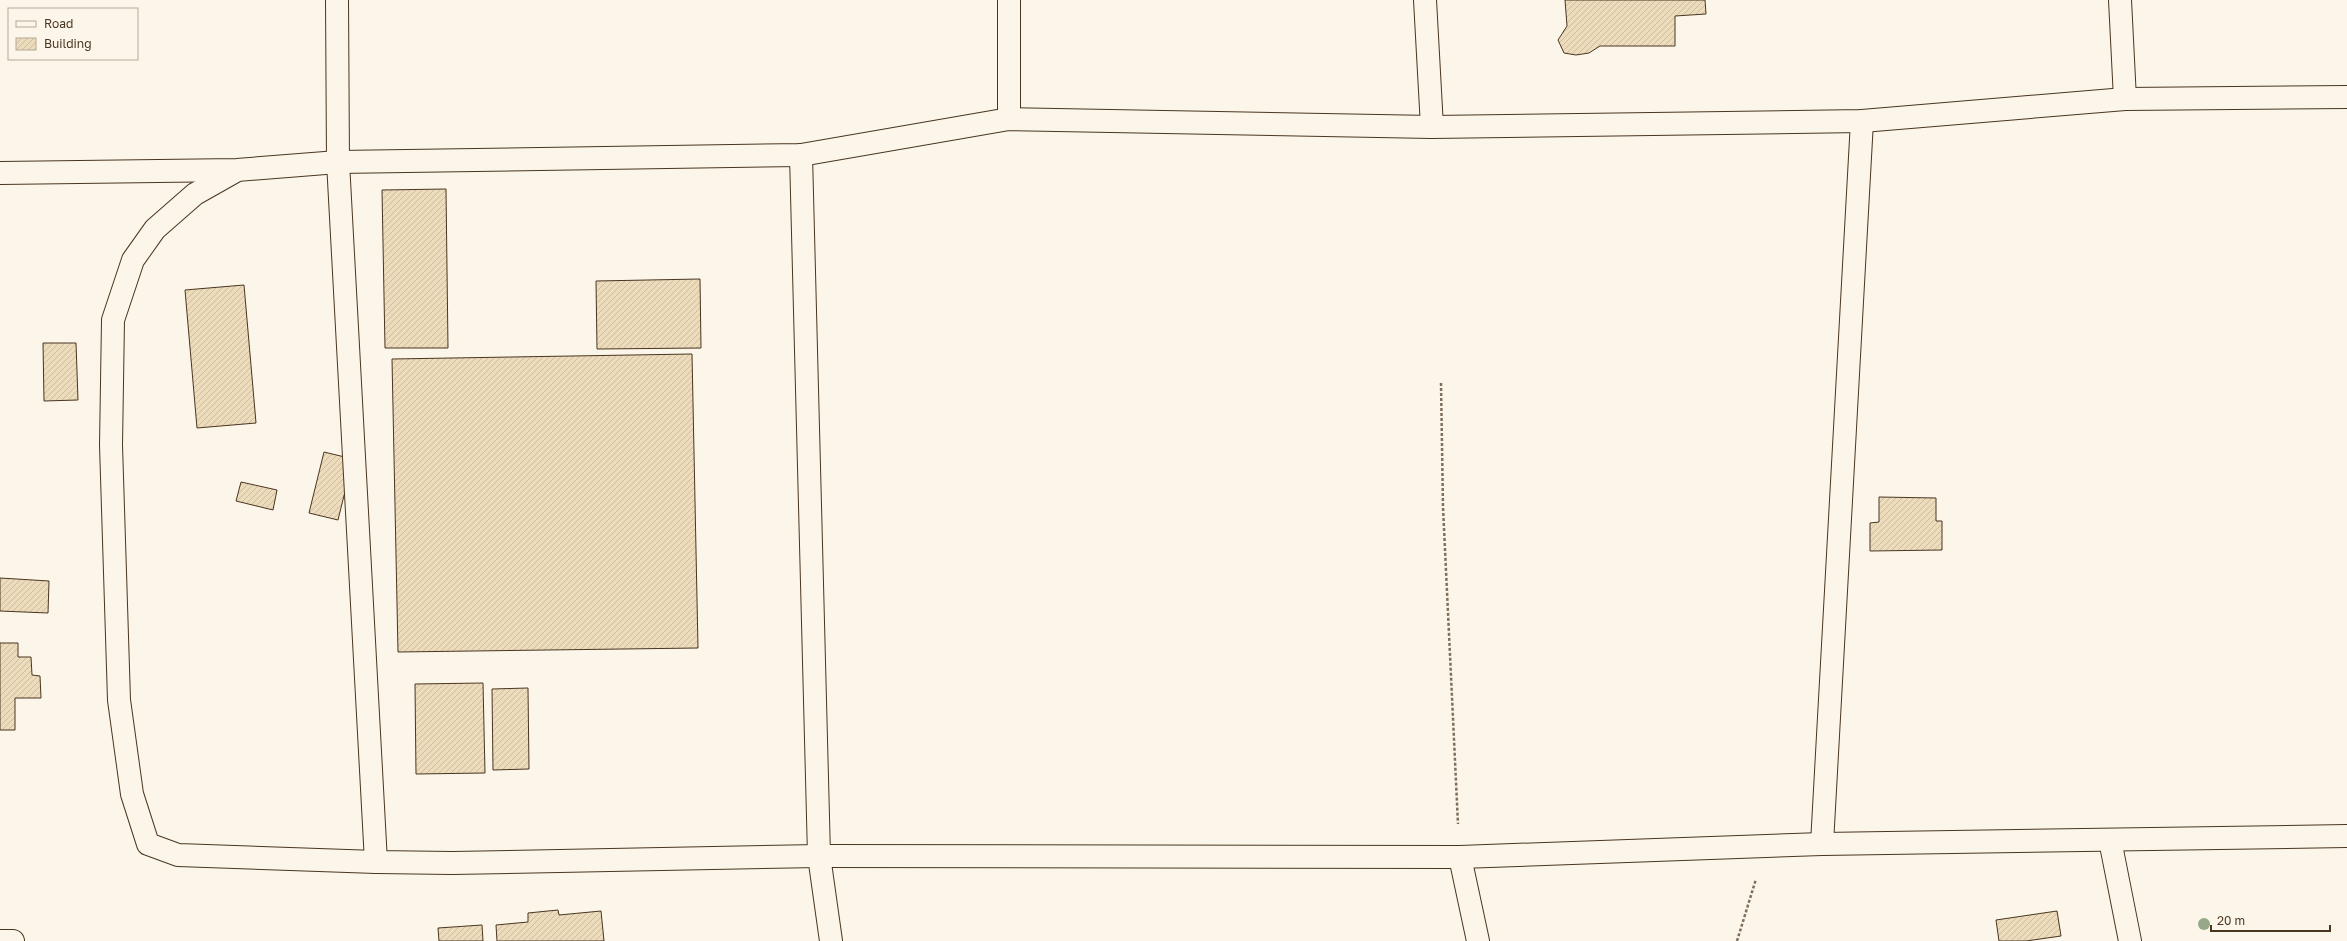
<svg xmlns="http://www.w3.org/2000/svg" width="2347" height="941" font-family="'Golos Text',sans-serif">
	<defs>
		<pattern id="building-hatch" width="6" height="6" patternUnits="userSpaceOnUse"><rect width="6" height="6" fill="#ecdcbc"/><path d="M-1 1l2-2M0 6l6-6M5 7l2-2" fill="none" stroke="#ccbda1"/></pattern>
	</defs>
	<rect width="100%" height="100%" fill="#fbf6e9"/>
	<!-- building -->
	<g fill="url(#building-hatch)" stroke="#4a3520">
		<polygon points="1565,0 1705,0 1706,14 1675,16 1675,46 1600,46 1589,53 1576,55 1564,53 1558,40 1567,26"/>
		<polygon points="446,189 448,348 385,348 382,190"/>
		<polygon points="700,279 701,348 597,349 596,281"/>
		<polygon points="244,285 256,423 197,428 185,290"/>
		<polygon points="43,343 76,343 78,400 44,401"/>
		<polygon points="692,354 698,648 398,652 392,359"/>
		<polygon points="324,452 353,459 338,520 309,513"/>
		<polygon points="241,482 277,490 273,510 236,501"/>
		<polygon points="1879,497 1936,498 1936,521 1942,521 1942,550 1870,551 1870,523 1879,522"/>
		<polygon points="0,578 49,581 48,613 0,611"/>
		<polygon points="0,643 18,643 18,657 31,657 32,675 40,676 41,698 15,698 15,730 0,730"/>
		<polygon points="483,683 485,773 416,774 415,684"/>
		<polygon points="528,688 529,769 493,770 492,689"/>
		<polygon points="558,910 559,915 601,911 604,941 497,941 496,925 528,922 528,913"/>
		<polygon points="2057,911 2061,936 2026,941 1999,941 1996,920"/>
		<polygon points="482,925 483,941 439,941 438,928"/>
	</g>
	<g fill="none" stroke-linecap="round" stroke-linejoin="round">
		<!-- minor casing -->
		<g stroke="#4a3520" stroke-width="24">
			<g id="minor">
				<polyline points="337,0 338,162 376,862 452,863 819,856 1460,857 1822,844 2347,836"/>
				<polyline points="1425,0 1432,127"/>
				<polyline points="2120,0 2125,99"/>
				<polyline points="1009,119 1009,0"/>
				<polyline points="801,155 819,856 831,941"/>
				<polyline points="234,172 195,194 155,229 133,260 113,320 111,445 119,700 132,794 148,844 178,855 376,862"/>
				<polyline points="0,173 237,170 338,162 801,155 1009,119 1432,127 1862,121 2125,99 2347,97"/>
				<polyline points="2110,840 2130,941"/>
				<polyline points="1822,844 1862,121"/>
				<polyline points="1460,857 1478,941"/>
				<polyline points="0,941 13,941"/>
			</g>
		</g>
		<!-- path -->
		<g stroke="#7f6f5c" stroke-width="2.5" stroke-dasharray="3 2" stroke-linecap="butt">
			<polyline points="1441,383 1443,507 1458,824"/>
			<polyline points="1737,941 1756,879"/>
		</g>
		<!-- minor -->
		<use href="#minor" stroke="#fbf6e9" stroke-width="22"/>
	</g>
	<!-- trees -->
	<circle fill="#96a887" cx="2204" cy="924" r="6"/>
	<!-- legend -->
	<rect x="8" y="8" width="130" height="52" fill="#fbf6e9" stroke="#b4a999"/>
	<rect x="16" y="21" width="20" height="6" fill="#fbf6e9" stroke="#b4a999"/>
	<text x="44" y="28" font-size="12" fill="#4a3520">Road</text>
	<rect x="16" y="38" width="20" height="12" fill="url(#building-hatch)" stroke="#b4a999"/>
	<text x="44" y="48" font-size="12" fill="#4a3520">Building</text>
	<!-- scale -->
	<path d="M2211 925v6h119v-6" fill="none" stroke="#4a3520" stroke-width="2"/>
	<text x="2217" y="925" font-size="12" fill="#4a3520" stroke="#fbf6e9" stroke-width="3" paint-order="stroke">20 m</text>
</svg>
